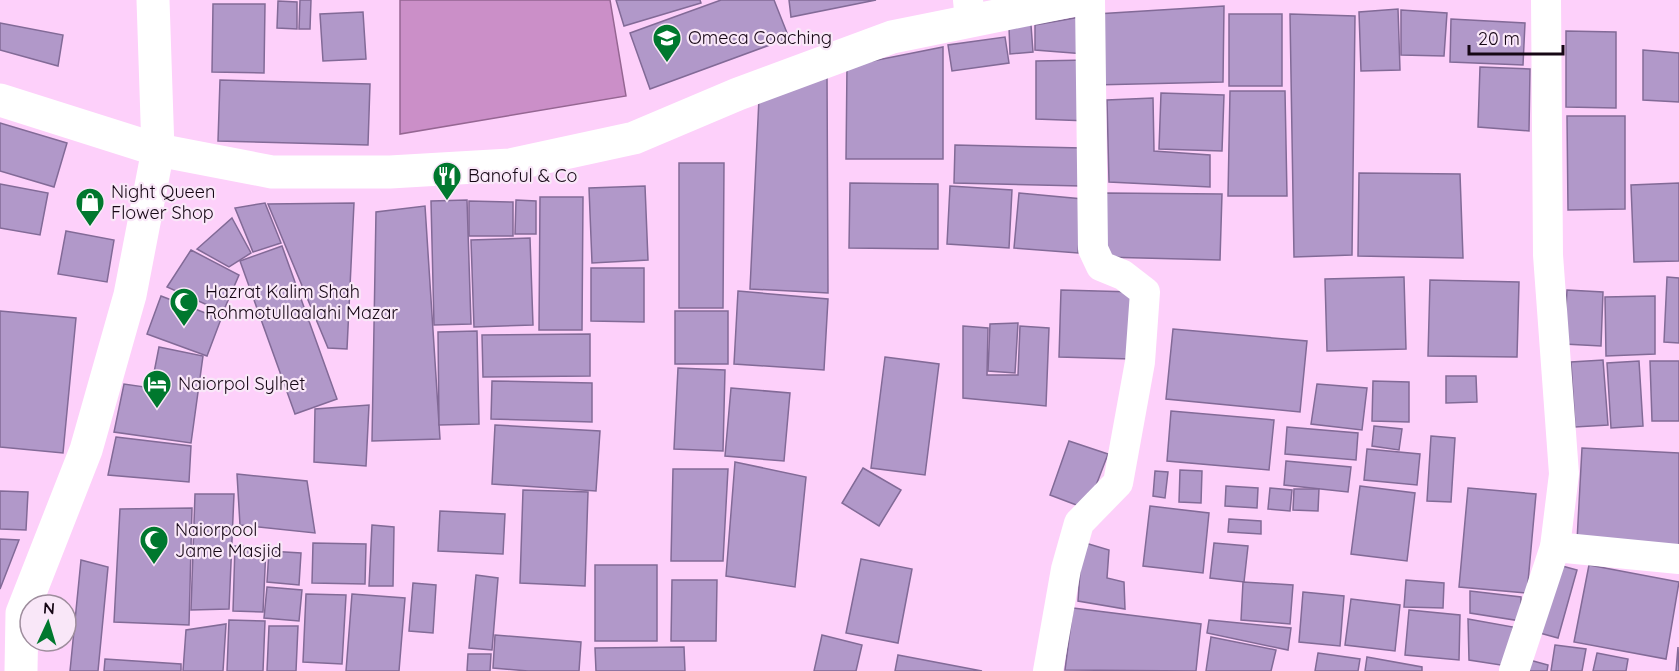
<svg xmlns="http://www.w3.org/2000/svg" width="1679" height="671" font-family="Quicksand,sans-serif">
	<rect width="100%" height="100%" fill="#fdd0fa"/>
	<!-- water -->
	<polygon fill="#cb8fc8" stroke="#956692" stroke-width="1.5" points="400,0 610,0 626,96 400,134"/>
	<!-- building -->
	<g fill="#b198c9" stroke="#826a97" stroke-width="1.5">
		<polygon points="300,0 311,0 310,29 299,29"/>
		<polygon points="616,0 700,0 701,3 624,26"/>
		<polygon points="721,0 774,0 789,38 650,89 630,33"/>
		<polygon points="789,0 876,0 791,17"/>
		<polygon points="278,1 297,2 297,29 277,28"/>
		<polygon points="213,4 265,4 264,73 212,72"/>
		<polygon points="1224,6 1223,82 1093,85 1096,14"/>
		<polygon points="1398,9 1400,70 1361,71 1359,12"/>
		<polygon points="1401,10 1447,13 1444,56 1401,55"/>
		<polygon points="363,12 366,59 323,61 320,14"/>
		<rect x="1229" y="14" width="53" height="72"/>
		<polygon points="1290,14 1355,16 1352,255 1294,257"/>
		<polygon points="1086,16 1085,54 1035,50 1035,25"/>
		<polygon points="1451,19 1525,23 1523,65 1450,62"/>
		<polygon points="0,23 63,35 58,66 0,50"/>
		<polygon points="1031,25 1033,52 1010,54 1009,27"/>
		<polygon points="1566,31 1616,32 1616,108 1566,107"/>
		<polygon points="1005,37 1009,63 952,71 948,45"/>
		<polygon points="943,47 943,159 846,159 847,66"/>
		<polygon points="1643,50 1679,53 1679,102 1643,100"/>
		<polygon points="1088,60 1089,121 1036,119 1036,61"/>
		<polygon points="1480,67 1530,69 1529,131 1478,127"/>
		<polygon points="827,72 828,293 750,289 759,98"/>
		<polygon points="220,80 370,84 368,145 218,141"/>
		<polygon points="1230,91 1285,91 1287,196 1228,196"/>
		<polygon points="1161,93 1224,95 1222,151 1159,149"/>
		<polygon points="1153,98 1154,151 1210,155 1210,187 1109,182 1107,100"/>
		<polygon points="1567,116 1625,116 1625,209 1568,210"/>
		<polygon points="0,123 67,143 54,187 0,171"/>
		<polygon points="955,145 1082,148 1081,186 954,183"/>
		<polygon points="679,163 724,163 723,308 679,308"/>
		<polygon points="1359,173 1460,174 1463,258 1358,256"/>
		<polygon points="850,183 938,184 938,249 849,248"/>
		<polygon points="1679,183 1679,261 1634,262 1631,185"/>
		<polygon points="0,184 48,193 40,235 0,228"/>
		<polygon points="645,186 648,260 592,263 589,188"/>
		<polygon points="950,186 1012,190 1009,248 947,244"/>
		<polygon points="1019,193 1083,199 1078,253 1014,248"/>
		<polygon points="1106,193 1222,194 1220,260 1103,257"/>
		<polygon points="540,197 583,197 582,330 539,330"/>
		<polygon points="467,200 471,324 434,325 431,201"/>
		<polygon points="516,200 536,201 536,234 515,234"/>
		<polygon points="469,201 513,202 513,236 469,236"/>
		<polygon points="265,203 281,243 253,252 235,208"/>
		<polygon points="354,203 347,349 328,348 268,204"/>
		<polygon points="425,206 440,439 372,441 376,212"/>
		<polygon points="232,218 251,253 229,267 197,249"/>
		<polygon points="66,231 114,240 107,282 58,274"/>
		<polygon points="530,238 533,325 474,327 471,240"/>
		<polygon points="282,246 337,399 295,414 240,261"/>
		<polygon points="191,250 239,275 223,312 167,287"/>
		<polygon points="591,268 644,268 644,322 591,321"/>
		<polygon points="1404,277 1406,349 1327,351 1325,279"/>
		<polygon points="1667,277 1679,278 1679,343 1664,342"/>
		<polygon points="1430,280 1519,282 1517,357 1428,356"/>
		<polygon points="1061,290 1134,292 1131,359 1059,357"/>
		<polygon points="1567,290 1603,292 1601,346 1564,344"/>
		<polygon points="738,291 828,299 824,370 734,364"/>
		<polygon points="161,296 221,319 207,356 147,334"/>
		<polygon points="1655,296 1655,354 1606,356 1605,297"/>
		<polygon points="0,311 76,318 63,453 0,447"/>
		<rect x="675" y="311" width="53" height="53"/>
		<polygon points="1018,323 1015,373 988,371 990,324"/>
		<polygon points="963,326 988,328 987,375 1018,375 1020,326 1049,328 1046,406 963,398"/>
		<polygon points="1173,329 1307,341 1300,412 1166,399"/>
		<polygon points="477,331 479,424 439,425 438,332"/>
		<polygon points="590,334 590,376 483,377 482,335"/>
		<polygon points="159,347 203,356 191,443 114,432 124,384 151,388"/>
		<polygon points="885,357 939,364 925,475 871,468"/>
		<polygon points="1603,360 1608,425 1575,427 1571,362"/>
		<polygon points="1639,361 1643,426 1611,428 1607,363"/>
		<polygon points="1650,361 1679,361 1679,421 1652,421"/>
		<polygon points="678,368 725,370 723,451 674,449"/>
		<polygon points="1446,376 1476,376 1477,402 1446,403"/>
		<polygon points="492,381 592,383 592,422 491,419"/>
		<polygon points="1373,381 1409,382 1409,422 1372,421"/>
		<polygon points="1317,384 1367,388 1362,430 1311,424"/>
		<polygon points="731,388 790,393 784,461 725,456"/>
		<polygon points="369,405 366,466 314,462 315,409"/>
		<polygon points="1171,411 1274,420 1269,470 1167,461"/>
		<polygon points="495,425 600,431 596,491 492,484"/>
		<polygon points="1374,426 1402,429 1399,450 1372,446"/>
		<polygon points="1287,427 1358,433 1356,460 1285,454"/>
		<polygon points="1431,436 1455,438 1451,502 1427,501"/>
		<polygon points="116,437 191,446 189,482 108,475"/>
		<polygon points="1069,441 1108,454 1087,509 1050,495"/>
		<polygon points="1582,448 1679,453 1679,546 1577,541"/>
		<polygon points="1367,449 1420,454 1417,485 1364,480"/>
		<polygon points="1286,461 1351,467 1348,492 1284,485"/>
		<polygon points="735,462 806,477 795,587 726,576"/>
		<polygon points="863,468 901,490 879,526 842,503"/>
		<polygon points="673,469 728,469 723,561 671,561"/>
		<polygon points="1180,470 1202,471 1201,503 1179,502"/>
		<polygon points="1155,471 1168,472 1165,498 1153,496"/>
		<polygon points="237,474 307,481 315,533 240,525"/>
		<polygon points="1226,486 1258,488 1257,508 1225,506"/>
		<polygon points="1360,486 1415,493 1407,561 1351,554"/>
		<polygon points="1270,488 1292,490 1290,511 1268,509"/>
		<polygon points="1468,488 1536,494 1527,593 1459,587"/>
		<polygon points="1294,489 1319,489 1318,511 1293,510"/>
		<polygon points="523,490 588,492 585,586 520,583"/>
		<polygon points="0,491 28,492 26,530 0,529"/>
		<polygon points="195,494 234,494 229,609 191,610"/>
		<polygon points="1150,506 1209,513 1203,573 1143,566"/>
		<polygon points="192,508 189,625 114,622 120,509"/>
		<polygon points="440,511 505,514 503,554 438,551"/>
		<polygon points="1229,519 1261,521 1261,534 1228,532"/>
		<polygon points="372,525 394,527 393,586 369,586"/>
		<polygon points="0,539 19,540 0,589"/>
		<polygon points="1082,542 1109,550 1107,578 1124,582 1125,609 1078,601"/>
		<polygon points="313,543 366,544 365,584 312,583"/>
		<polygon points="1214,543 1248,546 1244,582 1210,578"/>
		<polygon points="235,546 266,548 263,612 233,611"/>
		<polygon points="269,551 301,553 299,585 267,582"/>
		<polygon points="861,559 912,569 898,643 846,633"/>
		<polygon points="81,560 108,567 98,671 70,671"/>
		<polygon points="1555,564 1577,570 1558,638 1536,632"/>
		<rect x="595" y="565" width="62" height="76"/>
		<polygon points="1589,565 1679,582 1666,659 1574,642"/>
		<polygon points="476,575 498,578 492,650 469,648"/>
		<polygon points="672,580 717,580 716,641 671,641"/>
		<polygon points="1406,580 1444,583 1443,608 1404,607"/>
		<polygon points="1243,582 1293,585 1290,624 1241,620"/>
		<polygon points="413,583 436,585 433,633 409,631"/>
		<polygon points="267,587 302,590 299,621 264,618"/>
		<polygon points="1470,591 1521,597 1521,621 1470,613"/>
		<polygon points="1303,592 1344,596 1340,646 1299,642"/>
		<polygon points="306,594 346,595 342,664 303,662"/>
		<polygon points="352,594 405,598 399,671 346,671"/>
		<polygon points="1351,599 1400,605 1395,651 1345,645"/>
		<polygon points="1073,608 1201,624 1196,671 1065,670"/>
		<polygon points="1409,610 1460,615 1459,660 1405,655"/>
		<polygon points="1468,619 1513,627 1507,666 1469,660"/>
		<polygon points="229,620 265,621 263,671 227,671"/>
		<polygon points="1209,620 1291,628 1288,650 1207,633"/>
		<polygon points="226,624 223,671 183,671 186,630"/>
		<polygon points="269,626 298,626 296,671 267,671"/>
		<polygon points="495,635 581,642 579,671 528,671 493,668"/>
		<polygon points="822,635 862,645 856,671 814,671"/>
		<polygon points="1211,637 1276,650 1271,671 1206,671"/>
		<polygon points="1555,645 1586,649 1582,671 1551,671"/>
		<polygon points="684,647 685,671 596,671 595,648"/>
		<polygon points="1678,647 1679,671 1676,671"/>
		<polygon points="1318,653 1360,659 1358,671 1315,671"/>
		<polygon points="1597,653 1628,659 1626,671 1593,671"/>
		<polygon points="468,654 491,654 490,671 467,671"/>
		<polygon points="898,655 982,671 895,671"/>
		<polygon points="1367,657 1422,667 1422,671 1365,671"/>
		<polygon points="105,659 181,664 181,671 104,671"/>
		<polygon points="1526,659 1548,665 1547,671 1523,671"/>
	</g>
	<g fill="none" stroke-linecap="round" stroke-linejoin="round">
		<!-- street -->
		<g stroke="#fff" stroke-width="30">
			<polyline points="968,0 970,21"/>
			<polyline points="1555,547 1679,559"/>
			<polyline points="1048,671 1066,569 1079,523 1118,483 1140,362 1145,292 1123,275 1101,266 1093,249 1090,0"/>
			<polyline points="1514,671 1555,547 1564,474 1548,255 1546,0"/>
		</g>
		<!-- secondary -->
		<polyline stroke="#fff" stroke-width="33" points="0,100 158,150"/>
		<!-- primary -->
		<polyline stroke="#fff" stroke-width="33" points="153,0 158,150"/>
		<!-- highway -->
		<polyline stroke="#fff" stroke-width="33" points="21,671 22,613 86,450 130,295 158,150 272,172 390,172 510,165 634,138 738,94 892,37 1075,0"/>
	</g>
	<!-- icons -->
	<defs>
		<g id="university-pin" transform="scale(1.5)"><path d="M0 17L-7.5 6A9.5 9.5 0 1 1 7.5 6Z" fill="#00782e" stroke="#f9e7f8"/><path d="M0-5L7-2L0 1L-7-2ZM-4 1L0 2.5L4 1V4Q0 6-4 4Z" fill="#fff"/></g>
		<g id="restaurant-pin" transform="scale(1.5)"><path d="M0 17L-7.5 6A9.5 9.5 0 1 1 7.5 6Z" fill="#00782e" stroke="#f9e7f8"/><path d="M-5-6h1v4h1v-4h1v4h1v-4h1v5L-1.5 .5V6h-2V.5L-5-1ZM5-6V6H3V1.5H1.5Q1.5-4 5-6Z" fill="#fff"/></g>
		<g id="shop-pin" transform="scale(1.5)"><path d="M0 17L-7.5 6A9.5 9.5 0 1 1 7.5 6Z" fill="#00782e" stroke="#f9e7f8"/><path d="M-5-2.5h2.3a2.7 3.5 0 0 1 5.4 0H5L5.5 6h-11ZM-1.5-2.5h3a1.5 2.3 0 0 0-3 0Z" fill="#fff"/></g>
		<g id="mosque-pin" transform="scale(1.5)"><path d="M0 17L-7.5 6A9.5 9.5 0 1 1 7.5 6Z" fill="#00782e" stroke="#f9e7f8"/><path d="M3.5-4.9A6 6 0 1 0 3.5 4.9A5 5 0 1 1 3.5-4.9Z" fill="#fff"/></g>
		<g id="hotel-pin" transform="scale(1.5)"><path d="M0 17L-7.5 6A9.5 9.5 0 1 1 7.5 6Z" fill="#00782e" stroke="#f9e7f8"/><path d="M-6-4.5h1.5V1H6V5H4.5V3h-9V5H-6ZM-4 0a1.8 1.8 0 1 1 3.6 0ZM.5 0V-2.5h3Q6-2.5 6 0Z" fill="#fff"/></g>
	</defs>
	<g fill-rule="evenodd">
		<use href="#university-pin" x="667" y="38"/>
		<use href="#restaurant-pin" x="447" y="176"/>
		<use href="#shop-pin" x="90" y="202"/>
		<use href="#mosque-pin" x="184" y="302"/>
		<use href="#hotel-pin" x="157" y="384"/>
		<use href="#mosque-pin" x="154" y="540"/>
	</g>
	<g text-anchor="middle" stroke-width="4.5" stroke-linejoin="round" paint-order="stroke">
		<!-- poi labels -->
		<g font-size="18" fill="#160715" stroke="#f9e7f8" text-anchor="start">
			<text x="688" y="44">Omeca Coaching</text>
			<text x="468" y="182">Banoful &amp; Co</text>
			<text x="111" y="198">Night Queen<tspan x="111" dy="21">Flower Shop</tspan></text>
			<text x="205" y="298">Hazrat Kalim Shah<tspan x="205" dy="21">Rohmotullaalahi Mazar</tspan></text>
			<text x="178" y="390">Naiorpol Sylhet</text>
			<text x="175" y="536">Naiorpool<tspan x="175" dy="21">Jame Masjid</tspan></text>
		</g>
	</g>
	<!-- north arrow -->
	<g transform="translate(48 623) rotate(4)"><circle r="28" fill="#f9e7f8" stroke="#9e8d9d" stroke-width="1.5"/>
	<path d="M0-4.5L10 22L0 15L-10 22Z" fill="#00782e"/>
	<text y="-9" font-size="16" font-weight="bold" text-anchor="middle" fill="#160715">N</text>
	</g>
	<!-- scale -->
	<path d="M1469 45v9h94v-9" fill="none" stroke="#160715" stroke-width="3"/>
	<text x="1478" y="45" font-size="18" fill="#160715" stroke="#f9e7f8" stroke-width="4.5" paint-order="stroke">20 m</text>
</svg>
